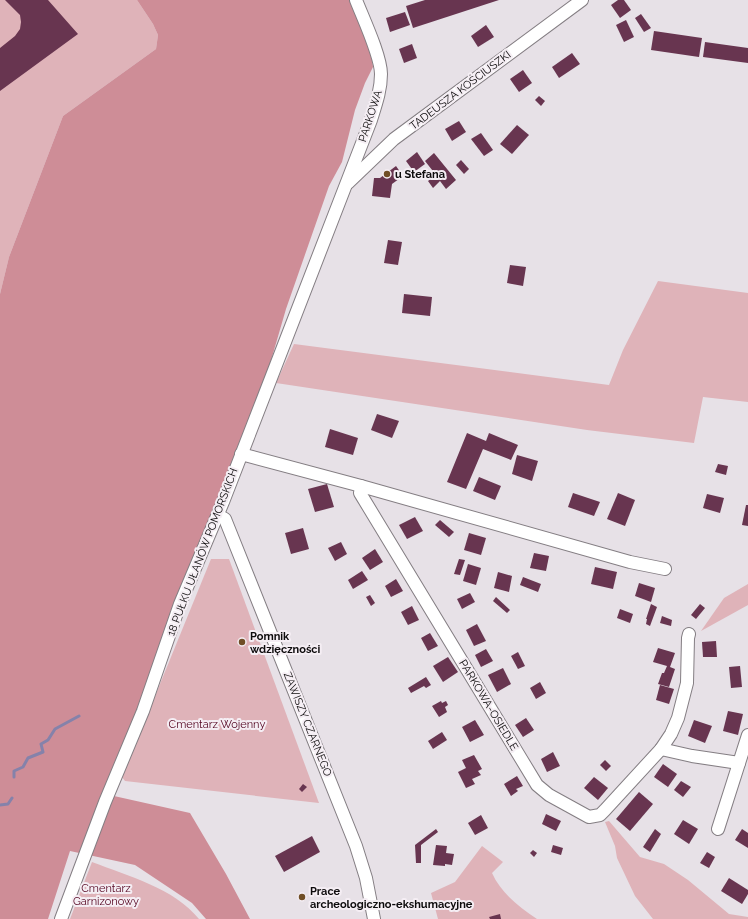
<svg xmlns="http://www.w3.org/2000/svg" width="748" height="919" font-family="Raleway,sans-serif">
	<rect width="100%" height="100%" fill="#e7e1e7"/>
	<!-- green -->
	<g fill="#dfb3b9">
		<polygon points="0,0 137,0 153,24 158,35 156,49 63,116 9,257 0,294"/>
		<polygon points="658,281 748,293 748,402 703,397 694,443 587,430 276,383 294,344 609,385 623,350"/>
		<polygon points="211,559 229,559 319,803 125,781 122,777"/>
		<polygon points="748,584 748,605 701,631 724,598"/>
		<polygon points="609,821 640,857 664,864 688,880 729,914 748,917 748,919 653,919 635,896 617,858 615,846 605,822"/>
		<path d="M482,846L503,862L492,873C501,893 519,907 537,919H438L431,893L455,882Z"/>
		<path d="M92,862C128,876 174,888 199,919H70Z"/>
	</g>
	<!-- forest -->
	<polygon fill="#ce8d97" points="137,0 352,0 371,49 373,67 365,83 355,110 342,162 329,186 286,309 265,381 105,794 190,813 226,874 250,919 206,919 192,903 135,865 70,851 48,919 0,919 0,294 9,257 63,116 156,49 158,35 153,24"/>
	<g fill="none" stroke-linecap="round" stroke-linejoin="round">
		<!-- stream -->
		<g stroke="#8582aa" stroke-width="3">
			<polyline points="14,777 14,771 23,767 28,758 43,752 41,744 48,740 55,729 79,716"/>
			<polyline points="0,805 8,804 12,798"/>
		</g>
	</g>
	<!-- building -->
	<g fill="#683550">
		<polygon points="5,0 48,0 78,34 0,91 0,48 15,36 20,29 21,22 20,15"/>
		<polygon points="425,0 499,0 413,28 406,6"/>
		<polygon points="618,0 624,0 631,10 620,18 611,5"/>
		<polygon points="405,12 410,25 390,32 386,18"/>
		<polygon points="641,14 651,28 644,32 635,18"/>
		<polygon points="626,20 634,37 624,42 616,25"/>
		<polygon points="486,25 494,37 478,47 471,36"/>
		<polygon points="654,31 702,38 699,57 651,50"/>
		<polygon points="705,42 748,48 748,63 703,57"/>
		<polygon points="412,44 417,58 404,63 399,49"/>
		<polygon points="572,53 580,64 559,78 552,67"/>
		<polygon points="523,70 532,83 519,92 510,79"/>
		<polygon points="539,96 545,101 541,106 535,100"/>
		<polygon points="459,121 466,132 452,141 445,129"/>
		<polygon points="517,125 529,135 512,154 500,144"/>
		<polygon points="481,133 493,150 484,156 471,139"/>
		<polygon points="417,152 425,164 414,172 406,161"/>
		<polygon points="434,153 456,180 446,189 440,181 433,188 428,181 436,175 425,161"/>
		<polygon points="461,160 469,169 464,174 456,165"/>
		<polygon points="396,166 403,176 392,184 390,198 372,196 374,178 380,178"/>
		<polygon points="388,240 402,242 398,265 384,263"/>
		<polygon points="510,265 526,267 523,286 507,283"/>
		<polygon points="404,294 432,297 430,316 402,313"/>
		<polygon points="377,414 399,421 392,438 371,430"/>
		<polygon points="330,429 358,438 353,455 325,447"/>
		<polygon points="467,433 486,441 489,433 518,445 511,460 483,449 466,489 447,482"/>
		<polygon points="517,455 538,461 532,481 512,474"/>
		<polygon points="718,464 728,466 726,475 715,472"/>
		<polygon points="479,477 501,486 495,500 473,491"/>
		<polygon points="327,484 334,507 315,512 308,489"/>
		<polygon points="573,493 600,502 594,516 568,507"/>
		<polygon points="618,493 635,500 625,526 607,519"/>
		<polygon points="707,494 724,498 720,513 703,508"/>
		<polygon points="746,505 748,505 748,526 742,525"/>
		<polygon points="415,517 423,531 407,539 399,525"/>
		<polygon points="440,520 454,532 449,537 435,525"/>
		<polygon points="303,528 309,549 291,554 285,533"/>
		<polygon points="469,533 486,538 481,555 464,550"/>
		<polygon points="341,542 347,554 335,561 328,548"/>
		<polygon points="375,549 383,562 370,570 362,558"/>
		<polygon points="534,553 549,556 546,571 530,568"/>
		<polygon points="459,559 465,560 460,575 454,574"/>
		<polygon points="468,564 481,568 476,585 463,581"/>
		<polygon points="595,567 617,572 613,589 591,584"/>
		<polygon points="362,571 368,580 353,589 348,580"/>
		<polygon points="498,572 512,576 509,592 494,588"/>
		<polygon points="523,577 541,584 538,592 520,585"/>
		<polygon points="396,579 403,591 391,597 385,586"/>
		<polygon points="639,583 655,588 651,602 635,596"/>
		<polygon points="470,593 475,602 462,609 457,599"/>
		<polygon points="370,595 375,603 371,606 366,597"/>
		<polygon points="496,597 510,610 507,613 493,601"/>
		<polygon points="651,604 657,607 650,626 646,624 647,619 646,619"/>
		<polygon points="700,604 705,608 696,619 691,615"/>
		<polygon points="412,606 419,620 408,625 401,612"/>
		<polygon points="620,609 633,614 630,623 617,618"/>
		<polygon points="662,616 672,620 671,626 660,623"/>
		<polygon points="477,624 486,641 474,646 466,630"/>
		<polygon points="430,633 438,646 428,651 421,638"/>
		<polygon points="716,641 717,657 703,657 702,642"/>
		<polygon points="658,648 675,653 670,667 675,669 669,687 658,684 662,673 664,673 667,666 653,662"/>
		<polygon points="486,649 493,661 481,667 475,655"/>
		<polygon points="518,652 525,666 518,669 511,656"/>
		<polygon points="448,657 458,672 443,682 433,666"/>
		<polygon points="740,666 742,687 731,688 729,667"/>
		<polygon points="503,668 511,684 497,692 488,675"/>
		<polygon points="426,677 431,685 426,688 424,686 411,693 408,688"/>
		<polygon points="540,682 546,693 536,699 530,688"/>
		<polygon points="660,685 674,689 669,704 656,700"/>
		<polygon points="441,701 442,703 446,701 448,705 445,707 447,712 439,717 432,706"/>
		<polygon points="728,711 743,714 738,735 723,731"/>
		<polygon points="526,718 534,730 523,737 515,725"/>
		<polygon points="475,720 484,735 470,742 462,727"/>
		<polygon points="694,720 712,726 705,743 688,736"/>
		<polygon points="442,732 447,740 433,749 428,741"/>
		<polygon points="553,752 560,766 547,772 541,759"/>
		<polygon points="474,755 482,769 478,771 481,775 472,779 475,784 466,788 458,772 466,768 462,760"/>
		<polygon points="605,760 611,766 606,771 600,765"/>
		<polygon points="663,764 677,774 668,787 654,777"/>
		<polygon points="517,776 523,786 516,789 518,791 511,796 504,784"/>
		<polygon points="594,777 608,788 598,800 584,788"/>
		<polygon points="681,781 691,787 683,797 674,790"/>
		<polygon points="303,784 307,787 302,792 299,789"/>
		<polygon points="639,792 653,804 630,831 616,819"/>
		<polygon points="546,814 561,821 556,831 542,824"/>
		<polygon points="481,815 488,828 475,835 468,823"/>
		<polygon points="683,820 698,829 689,844 674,834"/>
		<polygon points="436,829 438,832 421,845 421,863 416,863 415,845"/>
		<polygon points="655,829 661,834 650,852 643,847"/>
		<polygon points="742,829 748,833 748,848 735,840"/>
		<polygon points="312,836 320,852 284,872 275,856"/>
		<polygon points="436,845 447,846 446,853 454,854 452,865 445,864 445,866 433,865"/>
		<polygon points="553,845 563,848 561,855 551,852"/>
		<polygon points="533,850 537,853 534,857 530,853"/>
		<polygon points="707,852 715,857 709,868 700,863"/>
		<polygon points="729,878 748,890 748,894 742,904 721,891"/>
		<polygon points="500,914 501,919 490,919 489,917"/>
	</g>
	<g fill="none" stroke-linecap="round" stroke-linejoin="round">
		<!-- street casing -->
		<g stroke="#847e83" stroke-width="14">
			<g id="street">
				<polyline points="348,183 394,139 582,0"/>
				<polyline points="241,454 361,486 360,493 537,785 549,795 589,817 600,815 605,810 661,749 671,734 678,718 687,683 688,638 689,634"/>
				<polyline points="361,486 630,562 665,569"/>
				<polyline points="218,515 225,519 356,846 366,878 374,919"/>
				<polyline points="661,749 692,756 739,763"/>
				<polyline points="718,829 748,735"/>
				<path d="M61,919L105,802L143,711L180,604L223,502L371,120C376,104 381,90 381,74C381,56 363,18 356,0"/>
			</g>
		</g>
		<!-- street -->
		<use href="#street" stroke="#fff" stroke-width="12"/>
	</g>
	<!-- markers -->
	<g fill="#704e26" stroke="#f5eef4" stroke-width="1.5">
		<circle cx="387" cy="174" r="4"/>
		<circle cx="242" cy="642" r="4"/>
		<circle cx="302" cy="897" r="4"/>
	</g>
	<g text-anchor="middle" stroke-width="4" stroke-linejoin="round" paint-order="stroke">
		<!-- street labels -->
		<g font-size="11" fill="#0d0b0c" stroke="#f5eef4">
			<text transform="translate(460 90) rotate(-37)" y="4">TADEUSZA KOŚCIUSZKI</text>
			<text transform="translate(370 116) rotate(-72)" y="4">PARKOWA</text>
			<text transform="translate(202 552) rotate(-69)" y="4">18 PUŁKU UŁANÓW POMORSKICH</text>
			<text transform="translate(489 705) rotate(59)" y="4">PARKOWA-OSIEDLE</text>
			<text transform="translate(308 724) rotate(68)" y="4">ZAWISZY CZARNEGO</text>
		</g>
		<!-- poi labels -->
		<g font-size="11" font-weight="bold" fill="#0d0b0c" stroke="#f5eef4" text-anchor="start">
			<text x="395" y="178">u Stefana</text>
			<text x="250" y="640">Pomnik<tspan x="250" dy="13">wdzięczności</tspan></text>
			<text x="310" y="895">Prace<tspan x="310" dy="13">archeologiczno-ekshumacyjne</tspan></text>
		</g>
		<!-- park labels -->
		<g font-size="11" fill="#53031f" stroke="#f5eef4">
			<text x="217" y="728">Cmentarz Wojenny</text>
			<text x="106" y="892">Cmentarz<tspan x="106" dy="13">Garnizonowy</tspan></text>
		</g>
	</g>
</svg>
